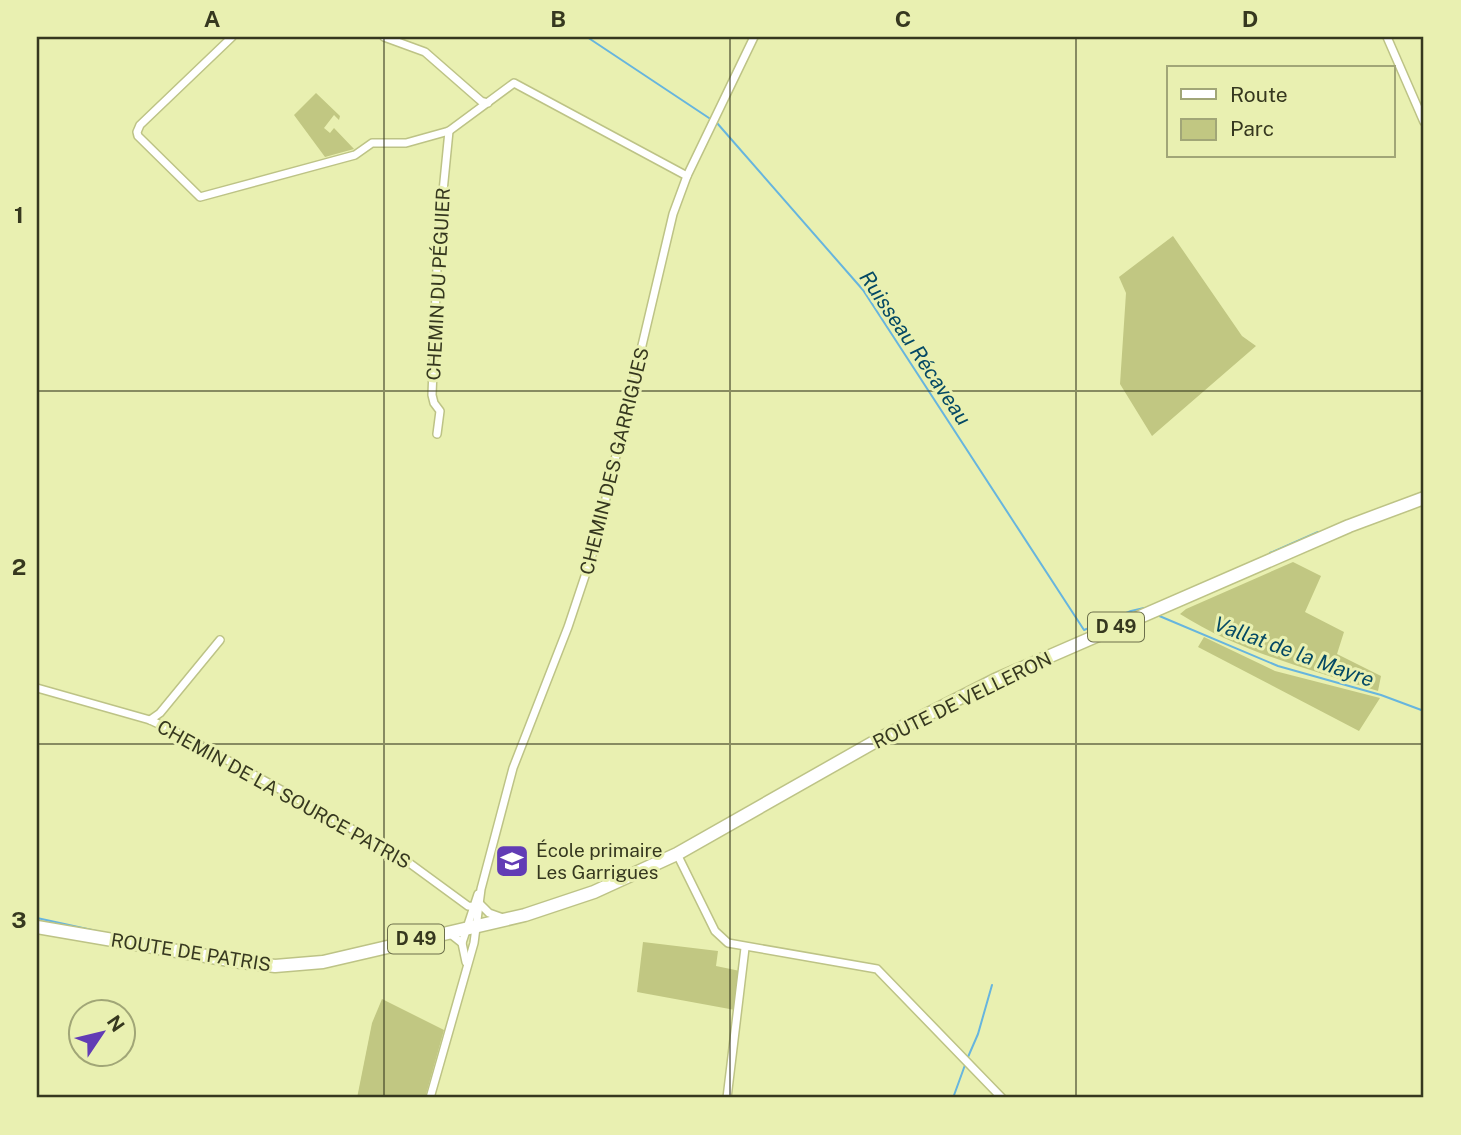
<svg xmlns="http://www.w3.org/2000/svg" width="1461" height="1135" font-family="'Public Sans',sans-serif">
	<rect width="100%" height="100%" fill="#e9f0b1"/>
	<!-- green -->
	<g fill="#c1c782">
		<polygon points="316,93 340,116 339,120 334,115 324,128 330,133 334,128 354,149 325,157 294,115"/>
		<polygon points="1173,236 1242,336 1256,346 1152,436 1120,384 1126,293 1119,277"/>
		<path d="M1293,562L1321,576L1305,612L1344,632L1337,654L1381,676L1378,691C1311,670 1240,652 1180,614L1186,609Z"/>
		<polygon points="1204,637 1275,671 1380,698 1359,731 1198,647"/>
		<polygon points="643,942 718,951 716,966 740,971 735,1010 637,992"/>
		<polygon points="382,999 444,1030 425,1098 357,1098 372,1023"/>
	</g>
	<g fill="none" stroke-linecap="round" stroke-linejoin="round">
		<!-- stream -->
		<g stroke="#67b5de" stroke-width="2">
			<polyline points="587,37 712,120"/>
			<polyline points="717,123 863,290 1084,630 1131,611 1144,608"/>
			<polyline points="1270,553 1318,532"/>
			<polyline points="1157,615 1278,666 1381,695 1424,711"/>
			<polyline points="37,918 101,932"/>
			<polyline points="968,1057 978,1034 992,985"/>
			<polyline points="953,1098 965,1065"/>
		</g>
		<!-- street casing -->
		<g stroke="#bdc386" stroke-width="10">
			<g id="street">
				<polyline points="232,37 140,125 137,132 138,136 200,197 355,155 372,143 406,143 449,131 514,83 687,176"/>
				<polyline points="384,37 425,52 481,101 488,103"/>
				<polyline points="1387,37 1424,122"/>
				<polyline points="437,434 440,411 434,403 432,395 438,242 449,131"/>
				<polyline points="37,688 150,720 180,734 397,854 468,906 479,907"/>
				<polyline points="150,720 160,713 220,640"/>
				<polyline points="677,854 715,931 728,943 877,969 1002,1098"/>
				<polyline points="480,904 489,913 503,918"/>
				<polyline points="448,932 462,943 466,962"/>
				<polyline points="462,943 478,894"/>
				<polyline points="430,1098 474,943 481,889 513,768 568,627 594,549 673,214 687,176 754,37"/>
				<polyline points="727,1098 745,948"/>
			</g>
		</g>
		<!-- primary casing -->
		<g stroke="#bdc386" stroke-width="15">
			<polyline id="primary" points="37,927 241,962 275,966 323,962 525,915 594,892 677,854 883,737 995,680 1349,526 1424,498"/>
		</g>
		<!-- street -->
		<use href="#street" stroke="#fff" stroke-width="7"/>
		<!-- primary -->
		<use href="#primary" stroke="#fff" stroke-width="12"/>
	</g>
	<!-- grid -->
	<path fill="none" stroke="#36381f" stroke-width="2" stroke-opacity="0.55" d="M384,37V1098M730,37V1098M1076,37V1098M37,391H1424M37,744H1424"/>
	<!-- icons -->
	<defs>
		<g id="school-square" transform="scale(1.75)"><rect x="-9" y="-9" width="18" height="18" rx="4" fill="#623cb5" stroke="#e9f0b1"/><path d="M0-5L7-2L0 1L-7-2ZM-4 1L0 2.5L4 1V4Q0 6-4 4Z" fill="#fff"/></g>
	</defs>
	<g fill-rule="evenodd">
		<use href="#school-square" x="512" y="861"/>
	</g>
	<g text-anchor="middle" stroke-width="6" stroke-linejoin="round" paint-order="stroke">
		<!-- shield labels -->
		<g fill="#e9f0b1" stroke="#6c6f4b" stroke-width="2">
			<rect x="1088" y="612.5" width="56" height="29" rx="5"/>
			<rect x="388" y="924.5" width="56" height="29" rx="5"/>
		</g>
		<g font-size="18" font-weight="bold" fill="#36381f">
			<text x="1116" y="633">D 49</text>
			<text x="416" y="945">D 49</text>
		</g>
		<!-- street labels -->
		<g font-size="19" fill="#36381f" stroke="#e9f0b1">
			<text transform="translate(438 284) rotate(-87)" y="7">CHEMIN DU PÉGUIER</text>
			<text transform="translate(614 461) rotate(-76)" y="7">CHEMIN DES GARRIGUES</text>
			<text transform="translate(962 700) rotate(-26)" y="7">ROUTE DE VELLERON</text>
			<text transform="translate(284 794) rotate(29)" y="7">CHEMIN DE LA SOURCE PATRIS</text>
			<text transform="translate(191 952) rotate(9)" y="7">ROUTE DE PATRIS</text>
		</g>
		<!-- poi labels -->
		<g font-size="19" fill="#36381f" stroke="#e9f0b1" text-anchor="start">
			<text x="536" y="857">École primaire<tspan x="536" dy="22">Les Garrigues</tspan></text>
		</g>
		<!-- water labels -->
		<g font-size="21" font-style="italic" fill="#044964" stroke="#e9f0b1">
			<text transform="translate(915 348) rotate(56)" y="7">Ruisseau Récaveau</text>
			<text transform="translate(1294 652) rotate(20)" y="7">Vallat de la Mayre</text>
		</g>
	</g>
	<!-- border -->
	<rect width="1461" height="1135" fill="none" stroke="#e9f0b1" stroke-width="77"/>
	<!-- legend -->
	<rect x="1167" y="66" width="228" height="91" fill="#e9f0b1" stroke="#a1a677" stroke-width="2"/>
	<rect x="1181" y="89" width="35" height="10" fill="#ffffff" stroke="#a1a677" stroke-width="2"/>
	<text x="1230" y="102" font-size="21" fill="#36381f">Route</text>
	<rect x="1181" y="119" width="35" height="21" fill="#c1c782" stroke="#a1a677" stroke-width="2"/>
	<text x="1230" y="136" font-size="21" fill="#36381f">Parc</text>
	<!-- north arrow -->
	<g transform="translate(102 1033) rotate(55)"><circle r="33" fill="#e9f0b1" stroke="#a1a677" stroke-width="2"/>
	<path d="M0-5L12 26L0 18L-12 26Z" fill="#623cb5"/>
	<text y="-10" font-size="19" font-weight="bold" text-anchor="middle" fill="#36381f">N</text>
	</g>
	<rect x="38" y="38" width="1384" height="1058" fill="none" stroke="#36381f" stroke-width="2.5"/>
	<g font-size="23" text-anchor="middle" font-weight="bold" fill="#36381f">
		<text x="212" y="27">A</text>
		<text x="558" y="27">B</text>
		<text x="903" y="27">C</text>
		<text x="1250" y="27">D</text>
		<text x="19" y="223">1</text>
		<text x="19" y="575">2</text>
		<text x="19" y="928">3</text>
	</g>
</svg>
